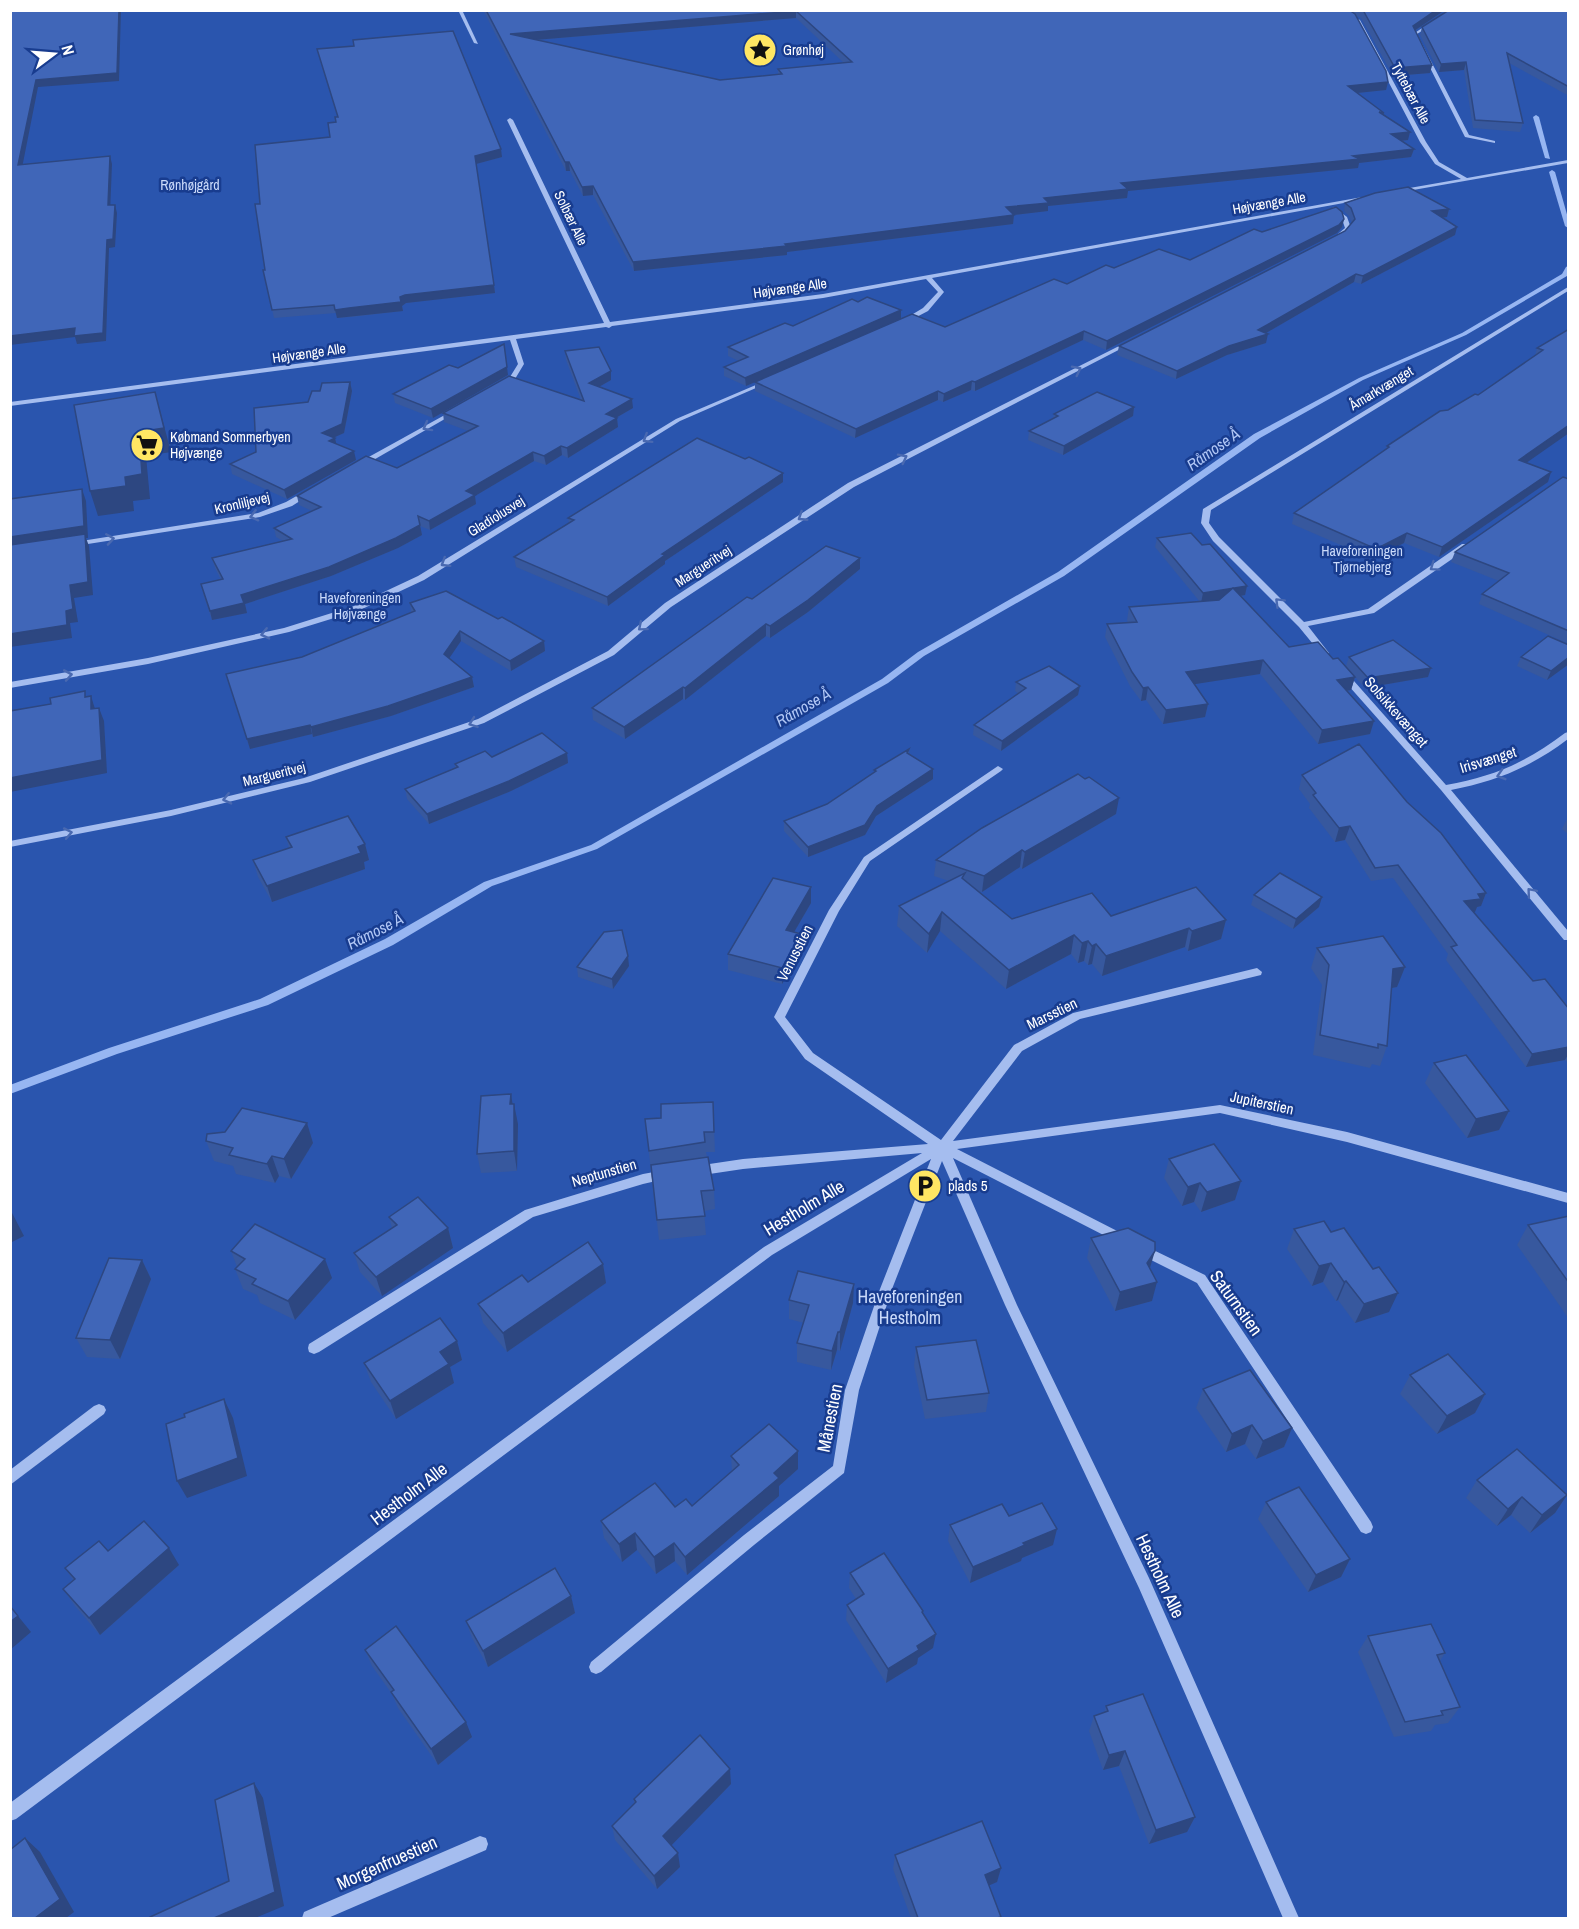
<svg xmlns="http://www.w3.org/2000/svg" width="1579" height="1929" font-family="'Archivo Narrow',sans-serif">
	<rect width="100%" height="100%" fill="#183c8f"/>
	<!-- green -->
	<rect fill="#2a55ae" x="11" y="11" width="1557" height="1907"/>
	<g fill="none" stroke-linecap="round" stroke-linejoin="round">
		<!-- stream -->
		<g fill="#97b6f2" fill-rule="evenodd">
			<polygon points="1536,115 1539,117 1550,159 1545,158 1533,117"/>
			<polygon points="1552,170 1555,172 1568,218 1568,228 1565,226 1549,172"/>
			<polygon points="1568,266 1567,276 1466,335 1363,380 1260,438 1064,576 924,656 888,683 597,849 492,886 393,945 268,1005 117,1054 10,1094 10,1085 109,1048 260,999 385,939 484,882 591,845 882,679 918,652 1058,572 1254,434 1359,378 1462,333 1562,274 1566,267"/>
		</g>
		<!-- minor -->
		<g fill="#a5bdef" fill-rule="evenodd">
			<polygon points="458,10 462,10 478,44 474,43"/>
			<polygon points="1450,10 1456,10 1417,34 1469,135 1495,141 1495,143 1465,137 1413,34"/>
			<polygon points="1358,19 1360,20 1426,142 1439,162 1467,178 1568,160 1568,163 1396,193 1396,191 1398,190 1461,179 1435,164 1420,142 1356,20"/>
			<polygon points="510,118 513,120 610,322 823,294 1368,196 1371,198 932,278 944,292 928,311 905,323 903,322 903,320 923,308 938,292 926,279 823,298 612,326 609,328 606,327 516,339 524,364 515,379 504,385 501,383 510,377 518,364 510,340 10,406 10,402 604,323 507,120"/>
			<polygon points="1334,207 1347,217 1351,228 1335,241 1332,239 1333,238 1345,228 1342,219 1331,209"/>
			<polygon points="1568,287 1568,291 1211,510 1209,523 1219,537 1304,622 1368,609 1462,544 1468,544 1468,548 1374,613 1308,626 1329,653 1325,656 1322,655 1299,627 1213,541 1201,523 1203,509"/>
			<polygon points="1129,341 1134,342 854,487 671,607 614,655 484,723 310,782 171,816 10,847 10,841 171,810 304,778 478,719 608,651 665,603 848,483"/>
			<polygon points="765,381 770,382 680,421 424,580 360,610 289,632 148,664 10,688 10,682 148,658 284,628 354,606 418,576 676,419"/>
			<polygon points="452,411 457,412 363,466 356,464"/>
			<polygon points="307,490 314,492 292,506 260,517 75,546 71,544 75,542 258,513 286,502"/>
			<path d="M1343,671L1346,672L1446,785C1495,776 1525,763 1565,733L1568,732V739C1531,767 1497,781 1451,790L1568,931V940H1564L1441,790L1340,676V672Z"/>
			<polygon points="998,766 1003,769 1001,771 870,861 839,911 785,1017 813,1053 941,1140 1014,1045 1073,1013 1257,968 1262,972 1261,975 1080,1019 1022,1051 953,1141 1220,1105 1347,1132 1568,1193 1568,1203 1347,1142 1220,1113 957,1149 1125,1235 1127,1239 1125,1243 1121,1244 953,1158 1017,1305 1149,1578 1299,1918 1283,1918 1139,1588 1005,1305 942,1161 892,1289 859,1390 844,1473 754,1545 601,1672 596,1674 591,1672 589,1667 591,1662 744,1535 833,1466 845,1390 880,1289 931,1159 772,1255 16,1819 10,1821 10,1803 764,1247 922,1153 743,1169 696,1176 692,1174 690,1171 692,1168 696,1166 743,1159 928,1144 805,1059 774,1017 829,910 864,857"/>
			<polygon points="665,1170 669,1172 671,1175 669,1178 643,1184 533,1217 319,1352 314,1354 309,1352 308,1348 309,1344 525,1210 643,1174"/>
			<polygon points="1143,1245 1205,1275 1371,1522 1373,1527 1371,1532 1366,1534 1361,1532 1197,1283 1139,1254 1137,1250 1139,1246"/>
			<polygon points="99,1404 104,1406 106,1410 104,1414 10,1485 10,1470 94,1406"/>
			<polygon points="480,1836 486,1838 488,1844 486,1850 328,1918 302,1918 304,1912"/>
		</g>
	</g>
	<!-- wall -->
	<g fill="#37589e" fill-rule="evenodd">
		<path d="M483,10H1445L1415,31L1432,65L1430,73L1393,76L1361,18L1355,15L1388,82L1386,90L1358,93L1384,113V115L1408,140L1402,141L1414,149L1411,157L1359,163L1358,168L1128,191L1127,198L1048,206V211L1014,215L1013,224L787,252V255L634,271L593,195L583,196L570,171H566ZM796,18L844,63L778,69V74L720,80L536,40Z"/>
		<polygon points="1569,10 1569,96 1509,63 1523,123 1520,132 1473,128 1464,70 1439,72 1420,35 1422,27"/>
		<polygon points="317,49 502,157 476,164 495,293 406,303 402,306 403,311 351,317 337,318 336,313 274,318 263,270 265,270 260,204 330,137 338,117 319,56"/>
		<polygon points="1345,203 1449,209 1447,217 1442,217 1455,235 1361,284 1354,282 1266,333 1266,343 1227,355 1176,379 1117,355 1119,346 1345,231 1352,223 1349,216 1344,211"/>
		<polygon points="1344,219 1342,227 1337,233 1106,350 1083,340 975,391 971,390 943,402 938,400 855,438 755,391 755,382 746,386 724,376 724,367 739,361 728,356 728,347 793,326 858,302 901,310 901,319 945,327 1067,284 1114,268 1190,260 1262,232"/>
		<polygon points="1569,329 1569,433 1526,462 1548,482 1439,557 1404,543 1373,559 1292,524 1294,513 1386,449 1387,446 1448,410 1478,395 1535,356 1537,348"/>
		<polygon points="565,351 611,380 599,387 633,408 616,418 617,418 618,427 568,458 562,455 546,465 534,461 475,496 476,504 430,530 420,526 422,535 398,548 331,576 245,604 247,613 212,620 203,594 221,580 215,568 212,558 283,541 276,537 274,528 312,511 299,505 297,496 397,468 468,431 444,422 443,413 581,400 566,360"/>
		<polygon points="458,368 508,375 433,418 395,403 393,394"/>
		<polygon points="350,382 352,391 344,433 334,437 335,438 336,444 356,460 287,499 232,474 230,464 256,452 320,391"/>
		<polygon points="1134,407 1133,416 1063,455 1028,440 1029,431 1053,418 1054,414"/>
		<polygon points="745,459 783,473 783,482 665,561 665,564 608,606 516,567 514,557 569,523 568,518"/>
		<polygon points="1569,479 1569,644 1479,604 1482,594 1499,581 1451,562 1455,552"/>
		<polygon points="1157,538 1202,545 1247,586 1245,595 1241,596 1289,647 1333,659 1346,666 1349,657 1428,677 1365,688 1355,677 1351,690 1347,691 1374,721 1370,734 1318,744 1260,674 1194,684 1208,704 1205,717 1163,724 1146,700 1141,701 1130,686 1105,637 1107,624 1128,623 1127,620 1129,607 1200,602 1155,547"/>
		<polygon points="860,569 808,612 770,638 766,636 685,700 683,699 625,739 593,720 592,708 752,599"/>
		<polygon points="410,603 544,641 545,651 511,671 461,641 449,658 472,677 474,687 391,716 313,737 312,734 250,749 226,674 302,657 411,612"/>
		<polygon points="1569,645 1569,664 1547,680 1517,666 1521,657"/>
		<polygon points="1016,682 1078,695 1001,751 973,735 974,725 1019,694 1015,691"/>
		<polygon points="909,749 909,755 933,769 933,779 876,816 865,835 808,857 784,831 784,821 827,804 874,772 874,770"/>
		<polygon points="567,753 568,763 511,791 429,824 407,799 405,789 455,768 455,764 492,757"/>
		<polygon points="1302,775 1407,802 1486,893 1481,906 1477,907 1475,912 1474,912 1533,981 1569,1009 1569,1064 1565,1060 1526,1067 1446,960 1448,954 1393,878 1371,881 1345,840 1335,842 1309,808 1310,804 1299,789"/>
		<polygon points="1085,779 1116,814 1022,869 1020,867 982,892 978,891 1012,919 1111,916 1226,920 1221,939 1188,951 1185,947 1102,976 1092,964 1088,965 1084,961 1078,963 1071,954 1006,989 940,931 927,953 897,926 899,906 949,881 934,876 936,860"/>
		<polygon points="1569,815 1569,835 1562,829"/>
		<polygon points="286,837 365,844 369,860 364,862 365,869 272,902 258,877 253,860 289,848"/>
		<polygon points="1254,895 1319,907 1293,929 1251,905"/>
		<polygon points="811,903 794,932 801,951 782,984 728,970 728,954"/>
		<polygon points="1317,948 1405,967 1397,987 1392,988 1387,1046 1380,1066 1372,1064 1370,1068 1313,1055 1322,985 1311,968"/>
		<polygon points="629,966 613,989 578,977 577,967"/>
		<polygon points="1434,1063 1509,1111 1499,1130 1467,1138 1425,1083"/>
		<polygon points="713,1102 715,1152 706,1152 714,1190 715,1209 704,1211 706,1235 659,1240 645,1119 661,1118"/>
		<polygon points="307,1123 313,1143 291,1179 279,1176 275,1183 236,1174 233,1166 214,1161 206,1141 225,1132"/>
		<polygon points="518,1124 517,1171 481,1173 477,1154"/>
		<polygon points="1169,1159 1235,1200 1201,1212 1194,1202 1182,1206 1164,1178"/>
		<polygon points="1569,1216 1569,1320 1562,1309 1517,1245 1528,1225"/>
		<polygon points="389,1217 448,1228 453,1248 382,1296 360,1272 354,1253 392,1228"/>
		<polygon points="1294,1229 1331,1232 1373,1269 1389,1312 1355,1323 1338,1300 1336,1301 1323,1282 1312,1286 1287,1249"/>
		<polygon points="1091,1238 1150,1269 1152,1301 1115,1311 1087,1258"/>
		<polygon points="231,1251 332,1278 295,1320 260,1303 257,1295 243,1289 235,1269 237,1267"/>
		<polygon points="142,1260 151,1279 120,1359 87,1357 76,1338"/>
		<polygon points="603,1264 606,1283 507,1352 483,1323 478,1304 528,1282"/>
		<polygon points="789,1300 853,1303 840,1351 837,1350 831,1370 797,1362 797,1343 804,1323 789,1319"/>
		<polygon points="457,1341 462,1360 450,1367 454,1383 396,1419 371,1382 364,1363"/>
		<polygon points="916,1347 989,1393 986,1412 925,1419 914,1366"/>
		<polygon points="1410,1375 1485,1394 1475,1413 1437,1434 1400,1394"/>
		<polygon points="1203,1389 1292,1428 1284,1447 1256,1459 1245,1444 1226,1452 1196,1408"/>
		<polygon points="798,1451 798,1469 779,1486 779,1496 687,1575 675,1561 656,1574 637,1550 622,1562 604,1538 601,1521 675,1507 692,1506 732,1472 731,1456"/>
		<polygon points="1477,1480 1567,1495 1555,1513 1530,1533 1511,1515 1497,1526 1466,1498"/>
		<polygon points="1266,1502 1350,1559 1341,1577 1308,1592 1258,1519"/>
		<polygon points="1009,1516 1053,1545 1022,1558 1021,1561 970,1583 948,1541 950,1525"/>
		<polygon points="108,1551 179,1565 100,1635 75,1606 63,1589 73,1580 65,1568"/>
		<polygon points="850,1573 923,1611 923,1614 933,1648 918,1658 917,1664 886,1683 846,1620 847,1605 856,1599 849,1588"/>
		<polygon points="571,1596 575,1613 488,1667 472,1638 466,1621"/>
		<polygon points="1368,1636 1445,1653 1440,1661 1460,1707 1448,1723 1435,1725 1431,1731 1394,1737 1358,1652"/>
		<polygon points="365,1650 472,1737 438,1765 398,1708 392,1694 372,1666"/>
		<polygon points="1106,1706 1195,1817 1187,1832 1149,1844 1119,1766 1103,1770 1089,1731 1094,1716 1104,1713"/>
		<polygon points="731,1784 671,1845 680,1867 657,1889 615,1840 612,1826 634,1804 634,1799"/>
		<polygon points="895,1855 1001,1868 997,1882 989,1885 1001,1917 1001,1918 911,1918 893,1869"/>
	</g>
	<!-- shaded-wall -->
	<g fill="#2d4781">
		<polygon points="119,10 121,10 119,81 38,87 21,173 18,165 36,80"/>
		<polygon points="1436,10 1445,10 1411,33 1413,26"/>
		<polygon points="796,11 796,18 511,42 510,34"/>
		<polygon points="1466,62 1464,70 1439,72 1441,64"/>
		<polygon points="1432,65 1430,73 1393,76 1395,68"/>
		<polygon points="1388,82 1386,90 1347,94 1348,86"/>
		<polygon points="1410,132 1408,140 1389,142 1391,134"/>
		<polygon points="501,149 502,157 476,164 475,156"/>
		<polygon points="1414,149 1411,157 1359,163 1358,168 1128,191 1127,198 1048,206 1048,211 1014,215 1013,224 787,252 787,255 634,271 633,262 785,244 1006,207 1044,198 1121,183"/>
		<polygon points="110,156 112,164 110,213 108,205"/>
		<polygon points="565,162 569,162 570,171 566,171"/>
		<polygon points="593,186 593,195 583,196 582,187"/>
		<polygon points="115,205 117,213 115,247 109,248 106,341 77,344 75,337 10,345 10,336 107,240"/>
		<polygon points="1449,209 1447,217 1429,219 1432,211"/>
		<polygon points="1344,219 1342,227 1337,233 1106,350 1107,341"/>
		<polygon points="1457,227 1455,235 1361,284 1363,276"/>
		<polygon points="1356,274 1354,282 1261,336 1268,334 1266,343 1227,355 1176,379 1177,371 1258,330"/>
		<polygon points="494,285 495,293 406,303 402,306 403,311 337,318 335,310 400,297 405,295"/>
		<polygon points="901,310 901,319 746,386 745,378"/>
		<polygon points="1084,331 1083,340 975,391 975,382"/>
		<polygon points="507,367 508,375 433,418 431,409"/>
		<polygon points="611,371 611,380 590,392 589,383"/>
		<polygon points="972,381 971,390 943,402 944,394"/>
		<polygon points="350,382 352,391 344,433 324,442 322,433"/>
		<polygon points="938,391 938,400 855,438 856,429"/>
		<polygon points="155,392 171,452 146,456 150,499 133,501 134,511 98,516 90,491 125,477 139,432"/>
		<polygon points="632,399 633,408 607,423 606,414"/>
		<polygon points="1134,407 1133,416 1063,455 1064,446"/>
		<polygon points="617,418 618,427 568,458 567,448"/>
		<polygon points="1569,425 1569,433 1516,470 1519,460"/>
		<polygon points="335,438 337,447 329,441"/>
		<polygon points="561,446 562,455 546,465 544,456"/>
		<polygon points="354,451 356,460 287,499 284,490"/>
		<polygon points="533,452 534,461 475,496 476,504 430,530 429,521 466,491"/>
		<polygon points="1551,472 1548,482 1439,557 1442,547"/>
		<polygon points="783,473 783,482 665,561 665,564 608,606 607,597 662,554"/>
		<polygon points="82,489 86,501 88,538 86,538 89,546 93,595 74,598 78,622 70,623 72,638 10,647 10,537"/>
		<polygon points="420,525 422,535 398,548 331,576 245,604 247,613 212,620 210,611 241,595"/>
		<polygon points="1407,533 1404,543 1373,559 1376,549"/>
		<polygon points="860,558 860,569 808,612 770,638 770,626"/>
		<polygon points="1247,586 1245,595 1201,603 1203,593"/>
		<polygon points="766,624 766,636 685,700 685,688"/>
		<polygon points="460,631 461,641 446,663 444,654"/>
		<polygon points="544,641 545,651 511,671 510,661"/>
		<polygon points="1569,657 1569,664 1547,680 1551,671"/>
		<polygon points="1263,660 1260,674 1183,686 1186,672"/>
		<polygon points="1431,668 1428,677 1365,688 1368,678"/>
		<polygon points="472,677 474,687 391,716 313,737 311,727"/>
		<polygon points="1355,677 1351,690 1333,693 1337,680"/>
		<polygon points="1080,686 1078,695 1001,751 1002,741"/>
		<polygon points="683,687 683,699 625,739 624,727"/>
		<polygon points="1148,687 1146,700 1141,701 1143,688"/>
		<polygon points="91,696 95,709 91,709"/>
		<polygon points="1208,704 1205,717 1163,724 1166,710"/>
		<polygon points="99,708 104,721 107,773 10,792 10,778"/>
		<polygon points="1374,721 1370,734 1318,744 1322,730"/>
		<polygon points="310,725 312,734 250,749 247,739"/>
		<polygon points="567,753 568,763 511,791 429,824 427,814"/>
		<polygon points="933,769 933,779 876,816 865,835 808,857 808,847 877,806"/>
		<polygon points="1119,798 1116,814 1022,869 1025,852"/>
		<polygon points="1350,826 1345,840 1335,842 1339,828"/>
		<polygon points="365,844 369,860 364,862 365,869 272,902 267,886"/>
		<polygon points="1022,850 1020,867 982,892 984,876"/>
		<polygon points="811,887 811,903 786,946 786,930"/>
		<polygon points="1486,893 1481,906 1477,907 1475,912 1459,915 1464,901 1478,894"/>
		<polygon points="1322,897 1319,907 1293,929 1296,919"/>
		<polygon points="942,912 940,931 927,953 929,934"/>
		<polygon points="1226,920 1221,939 1188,951 1192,931"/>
		<polygon points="1189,928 1185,947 1102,976 1106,956"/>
		<polygon points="801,934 801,951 782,984 782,968"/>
		<polygon points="1074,935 1071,954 1006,989 1009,970"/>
		<polygon points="1088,941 1084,961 1078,963 1082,943"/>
		<polygon points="1096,944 1092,964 1088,965 1092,946"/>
		<polygon points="628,956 629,966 613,989 612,979"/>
		<polygon points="1405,967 1397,987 1386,989 1393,969"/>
		<polygon points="1569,1047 1569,1053 1565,1060 1526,1067 1532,1054"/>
		<polygon points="511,1094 514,1113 514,1104 518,1124 517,1171 514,1151 510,1104"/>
		<polygon points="1509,1111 1499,1130 1467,1138 1476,1119"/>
		<polygon points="307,1123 313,1143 291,1179 284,1159"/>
		<polygon points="272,1156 279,1176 275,1183 267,1164"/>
		<polygon points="1241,1181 1235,1200 1201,1212 1207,1192"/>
		<polygon points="1200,1183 1194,1202 1182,1206 1188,1187"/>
		<polygon points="10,1209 24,1236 10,1243"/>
		<polygon points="448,1228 453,1248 382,1296 376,1277"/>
		<polygon points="1155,1251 1149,1271 1147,1263"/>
		<polygon points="325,1259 332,1278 295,1320 288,1301"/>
		<polygon points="142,1260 151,1279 120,1359 110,1340"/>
		<polygon points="1331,1263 1323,1282 1312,1286 1319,1266"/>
		<polygon points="603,1264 606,1283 507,1352 503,1333"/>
		<polygon points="1346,1281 1338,1300 1336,1301 1344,1282"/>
		<polygon points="1157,1282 1152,1301 1115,1311 1120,1292"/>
		<polygon points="854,1284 853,1303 840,1351 840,1332"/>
		<polygon points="1398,1293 1389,1312 1355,1323 1364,1304"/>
		<polygon points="838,1332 837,1350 831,1370 832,1351"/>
		<polygon points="457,1341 462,1360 450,1367 454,1383 396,1419 390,1401 440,1352"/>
		<polygon points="1485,1394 1475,1413 1437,1434 1447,1416"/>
		<polygon points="224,1399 233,1418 247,1476 187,1498 177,1481"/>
		<polygon points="1252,1425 1245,1444 1226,1452 1232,1434"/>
		<polygon points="1292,1428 1284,1447 1256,1459 1263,1441"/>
		<polygon points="798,1451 798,1469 779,1486 779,1496 687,1575 685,1557 774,1473"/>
		<polygon points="1567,1495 1555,1513 1530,1533 1542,1515"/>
		<polygon points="1522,1497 1511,1515 1497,1526 1508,1509"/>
		<polygon points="1057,1529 1053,1545 1022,1558 1021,1561 970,1583 973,1567 1023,1543"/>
		<polygon points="635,1533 637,1550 622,1562 619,1544"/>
		<polygon points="674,1543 675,1561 656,1574 654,1557"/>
		<polygon points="169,1548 179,1565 100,1635 89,1618"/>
		<polygon points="1350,1559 1341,1577 1308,1592 1316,1575"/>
		<polygon points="571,1596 575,1613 488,1667 483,1651"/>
		<polygon points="18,1616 31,1632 10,1650 10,1622"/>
		<polygon points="936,1634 933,1648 918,1658 917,1664 886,1683 888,1669 917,1646"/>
		<polygon points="466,1722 472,1737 438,1765 431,1749"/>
		<polygon points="1125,1751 1119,1766 1103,1770 1109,1755"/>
		<polygon points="730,1769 731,1784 666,1851 663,1836"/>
		<polygon points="254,1783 263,1798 284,1906 255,1918 214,1918 275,1892"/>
		<polygon points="1195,1817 1187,1832 1149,1844 1156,1830"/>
		<polygon points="25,1838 40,1852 74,1912 66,1918 35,1918"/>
		<polygon points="678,1853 680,1867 657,1889 654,1876"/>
		<polygon points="1001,1868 997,1882 981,1889 985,1875"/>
	</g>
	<!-- building -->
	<g fill="#4066b8" stroke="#2d4781" stroke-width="1.5" fill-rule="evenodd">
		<polygon points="10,10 119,10 117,73 36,80 18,165 110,156 108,205 115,205 113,239 107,240 103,333 74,336 75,328 10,336"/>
		<path d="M486,10H1349L1355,14L1386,71L1388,82L1348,86L1384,113L1379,112L1410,132L1391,134L1414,149L1353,156L1360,159L1121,183L1128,189L1044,198L1049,203L1006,207L1014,215L785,244L787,246L633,262L593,186L582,187L569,162H565ZM796,11L852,62L778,69L782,74L720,80L510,34Z"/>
		<polygon points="1363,10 1436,10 1413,26 1432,65 1395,68"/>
		<polygon points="1449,10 1569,10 1569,87 1507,53 1523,123 1475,120 1466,62 1441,64 1422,27"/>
		<polygon points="453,31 501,149 475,156 494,285 405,295 400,297 401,302 349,308 335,310 334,305 272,310 263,270 265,270 255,204 260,204 255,145 330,137 328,123 336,122 335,117 338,117 317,49 354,46 353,40"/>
		<polygon points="1408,187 1449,209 1432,211 1457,227 1363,276 1356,274 1258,330 1268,334 1229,346 1177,371 1119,346 1345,231 1355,219 1351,208 1345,203 1375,193"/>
		<polygon points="1336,207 1342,212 1344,219 1339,225 1107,341 1084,331 975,382 972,381 944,394 938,391 856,429 755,382 912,314 945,327 1054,279 1067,284 1106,265 1114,268 1159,249 1190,260 1254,229 1262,232"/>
		<polygon points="867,297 901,310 745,378 724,367 748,357 728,347 785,323 793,326 852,299 858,302"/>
		<polygon points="1569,329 1569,425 1519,460 1551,472 1442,547 1407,533 1376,549 1294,513 1389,447 1387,446 1440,411 1448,410 1475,394 1478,395 1543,350 1537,348"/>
		<polygon points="504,344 507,367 431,409 393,394 449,365 458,368"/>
		<polygon points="599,347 611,371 589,383 632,399 606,414 617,418 567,448 561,446 544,456 533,452 466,491 475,495 429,521 418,516 420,525 396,538 329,567 241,595 244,603 210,611 201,584 223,579 212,558 292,539 274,528 321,507 297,496 366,456 397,468 478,426 443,413 509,376 584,401 565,351"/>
		<polygon points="350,382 342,424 322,433 335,438 329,441 354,451 284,490 230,464 256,452 254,408 308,402 312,391 320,391 322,383"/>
		<polygon points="155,392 164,428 139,432 142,474 125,477 126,486 90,491 74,405"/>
		<polygon points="1097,392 1134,407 1064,446 1029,431 1058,416 1054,414"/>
		<polygon points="697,438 745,459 749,457 783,473 662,554 665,555 607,597 514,557 574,520 568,518"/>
		<polygon points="1563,477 1569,479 1569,631 1482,594 1509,573 1455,552"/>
		<polygon points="82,489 84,526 10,537 10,499"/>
		<polygon points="1191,533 1202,545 1210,544 1247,586 1203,593 1157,538"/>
		<polygon points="85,534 88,582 70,585 73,609 66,611 67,625 10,634 10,545"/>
		<polygon points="826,546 860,558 808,600 770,626 766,624 685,688 683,687 624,727 592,708 747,597 752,599"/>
		<polygon points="1233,588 1289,647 1318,642 1333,659 1338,658 1355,677 1337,680 1374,721 1322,730 1263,660 1186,672 1208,704 1166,710 1148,687 1143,688 1132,672 1107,624 1137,622 1129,607 1219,600"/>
		<polygon points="446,591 498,619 502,617 544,641 510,661 460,631 444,654 472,677 388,706 311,727 310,725 247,739 226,674 302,657 415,611 410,603"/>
		<polygon points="1548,636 1569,645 1569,657 1551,671 1521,657"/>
		<polygon points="1393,640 1431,668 1368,678 1349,657"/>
		<polygon points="1049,666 1080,686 1002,741 974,725 1026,688 1016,682"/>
		<polygon points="85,691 85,697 91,696 91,709 99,708 102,760 10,778 10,711 51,704 50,698"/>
		<polygon points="542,733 567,753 509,781 427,814 405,789 458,767 455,764 485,751 492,757"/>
		<polygon points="1359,744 1407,802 1441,833 1486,893 1478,894 1481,899 1464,901 1533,981 1545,979 1569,1009 1569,1047 1532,1054 1451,947 1457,945 1398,865 1375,868 1350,826 1339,828 1313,795 1316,793 1302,775"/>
		<polygon points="909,749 907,753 933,769 877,806 865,825 808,847 784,821 827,804 876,771 874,770"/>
		<polygon points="1078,774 1085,779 1089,777 1119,798 1025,852 1022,850 984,876 936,860 982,828"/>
		<polygon points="348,816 365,844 358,847 361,853 267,886 253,860 292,847 286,837"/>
		<polygon points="965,873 962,878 1012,919 1092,893 1111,916 1196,887 1226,920 1192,931 1189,928 1106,956 1096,944 1092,946 1088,941 1082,943 1074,935 1009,970 942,912 929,934 899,906"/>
		<polygon points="1280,873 1322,897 1296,919 1254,895"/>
		<polygon points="773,878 811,887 786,930 801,934 782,968 728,954"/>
		<polygon points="622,930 628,956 612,979 577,967 604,932"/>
		<polygon points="1383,936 1405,967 1393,969 1387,1046 1378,1044 1378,1048 1320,1035 1329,965 1317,948"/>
		<polygon points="1466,1055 1509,1111 1476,1119 1434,1063"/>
		<polygon points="511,1094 510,1104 514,1104 514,1151 477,1154 481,1096"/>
		<polygon points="713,1102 714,1132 704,1132 705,1142 649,1151 645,1119 661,1118 661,1104"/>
		<polygon points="242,1108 307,1123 284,1159 272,1156 267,1164 229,1155 233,1148 206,1141 207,1134 225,1132"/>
		<polygon points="1214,1144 1241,1181 1207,1192 1200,1183 1188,1187 1169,1159"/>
		<polygon points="708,1157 714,1190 701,1191 705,1216 657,1220 651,1165"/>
		<polygon points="418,1197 448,1228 376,1277 354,1253 397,1225 389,1217"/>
		<polygon points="1569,1216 1569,1283 1528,1225"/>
		<polygon points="1324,1221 1331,1232 1344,1228 1373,1269 1379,1267 1398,1293 1364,1304 1346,1281 1344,1282 1331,1263 1319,1266 1294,1229"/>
		<polygon points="255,1224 325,1259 288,1301 252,1284 256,1279 235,1269 245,1259 231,1251"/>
		<polygon points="1128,1228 1155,1242 1155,1251 1147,1263 1157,1282 1120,1292 1091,1238"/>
		<polygon points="588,1242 603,1264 503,1333 478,1304 522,1275 528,1282"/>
		<polygon points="109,1258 142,1260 110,1340 76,1338"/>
		<polygon points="798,1271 854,1284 840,1332 838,1332 832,1351 797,1343 809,1305 789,1300"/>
		<polygon points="440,1318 457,1341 440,1352 449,1364 390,1401 364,1363"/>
		<polygon points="976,1340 989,1393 927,1400 916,1347"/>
		<polygon points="1448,1354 1485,1394 1447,1416 1410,1375"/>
		<polygon points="1250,1370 1292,1428 1263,1441 1252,1425 1232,1434 1203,1389"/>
		<polygon points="224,1399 238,1458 177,1481 166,1424 185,1417 184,1414"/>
		<polygon points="769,1424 798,1451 774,1473 779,1478 685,1557 674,1543 654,1557 635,1533 619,1544 601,1521 655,1483 675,1507 686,1499 692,1506 739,1465 731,1456"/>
		<polygon points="1517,1449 1567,1495 1542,1515 1522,1497 1508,1509 1477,1480"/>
		<polygon points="1299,1487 1350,1559 1316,1575 1266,1502"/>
		<polygon points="1042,1503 1057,1529 1023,1543 1025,1545 973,1567 950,1525 1002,1504 1009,1516"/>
		<polygon points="144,1521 169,1548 89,1618 63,1589 75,1579 65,1568 99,1541 108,1551"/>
		<polygon points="884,1553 923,1611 922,1612 936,1634 917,1646 919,1650 888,1669 847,1605 864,1594 850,1573"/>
		<polygon points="555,1568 571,1596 483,1651 466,1621"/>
		<polygon points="10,1606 18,1616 10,1622"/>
		<polygon points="1431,1624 1445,1653 1437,1655 1460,1707 1441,1711 1443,1715 1405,1722 1368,1636"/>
		<polygon points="396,1626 466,1722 431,1749 391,1692 394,1690 365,1650"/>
		<polygon points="1143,1694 1195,1817 1156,1830 1125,1751 1109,1755 1094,1716 1108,1711 1106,1706"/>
		<polygon points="700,1735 730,1769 663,1836 678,1853 654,1876 612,1826 636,1802 634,1799"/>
		<polygon points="254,1783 275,1892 214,1918 150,1918 150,1917 229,1881 215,1800"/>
		<polygon points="982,1821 1001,1868 985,1875 1001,1917 997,1918 918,1918 895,1855"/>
		<polygon points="25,1838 60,1899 35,1918 10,1918 10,1850"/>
	</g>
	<!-- one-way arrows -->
	<defs><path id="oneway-chevron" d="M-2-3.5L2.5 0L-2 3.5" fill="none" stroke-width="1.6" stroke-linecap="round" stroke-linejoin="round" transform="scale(1.5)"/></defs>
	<g stroke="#4969b1">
		<use href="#oneway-chevron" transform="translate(1077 370) rotate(-27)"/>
		<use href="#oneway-chevron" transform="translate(427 427) rotate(151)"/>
		<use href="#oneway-chevron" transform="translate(647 439) rotate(148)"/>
		<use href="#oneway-chevron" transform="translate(903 458) rotate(-27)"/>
		<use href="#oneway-chevron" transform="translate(254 516) rotate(166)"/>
		<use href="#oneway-chevron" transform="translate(802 517) rotate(147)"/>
		<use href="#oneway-chevron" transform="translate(110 539) rotate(-9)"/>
		<use href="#oneway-chevron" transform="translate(445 563) rotate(148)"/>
		<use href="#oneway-chevron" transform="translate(1434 567) rotate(145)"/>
		<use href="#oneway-chevron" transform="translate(1279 602) rotate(-135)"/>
		<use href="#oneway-chevron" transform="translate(642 627) rotate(140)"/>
		<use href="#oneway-chevron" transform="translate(265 634) rotate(167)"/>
		<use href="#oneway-chevron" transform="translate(68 675) rotate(-10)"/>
		<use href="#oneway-chevron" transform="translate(473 723) rotate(160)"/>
		<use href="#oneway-chevron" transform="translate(1501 775) rotate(163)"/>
		<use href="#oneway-chevron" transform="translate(227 799) rotate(167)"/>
		<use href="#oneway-chevron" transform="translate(68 833) rotate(-11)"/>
		<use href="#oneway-chevron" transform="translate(1531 892) rotate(-130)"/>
	</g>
	<!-- icons -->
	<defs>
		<g id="sight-disc" transform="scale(1.725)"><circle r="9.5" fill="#ffe663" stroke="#183c8f"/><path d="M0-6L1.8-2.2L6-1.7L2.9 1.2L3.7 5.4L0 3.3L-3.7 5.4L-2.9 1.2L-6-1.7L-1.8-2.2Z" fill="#111"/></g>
		<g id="supermarket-disc" transform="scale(1.725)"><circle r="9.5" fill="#ffe663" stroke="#183c8f"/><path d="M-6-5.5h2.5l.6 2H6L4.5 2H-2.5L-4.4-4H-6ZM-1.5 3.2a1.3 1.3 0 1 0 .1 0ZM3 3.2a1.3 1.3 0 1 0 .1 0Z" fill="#111"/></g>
		<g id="parking-disc" transform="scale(1.725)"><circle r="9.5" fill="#ffe663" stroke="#183c8f"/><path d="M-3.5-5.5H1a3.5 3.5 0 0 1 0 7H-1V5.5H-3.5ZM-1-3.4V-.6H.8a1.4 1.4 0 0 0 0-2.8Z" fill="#111"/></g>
	</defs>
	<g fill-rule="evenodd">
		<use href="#sight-disc" x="760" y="50"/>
		<use href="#supermarket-disc" x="147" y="445"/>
		<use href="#parking-disc" x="925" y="1186"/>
	</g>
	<g text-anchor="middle" stroke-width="5" stroke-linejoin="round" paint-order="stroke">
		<!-- far-poi labels -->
		<g font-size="14" fill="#fff" stroke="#183c8f" text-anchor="start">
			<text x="783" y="55">Grønhøj</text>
			<text x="170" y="442">Købmand Sommerbyen<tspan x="170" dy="16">Højvænge</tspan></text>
		</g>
		<!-- far-street labels -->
		<g font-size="14" fill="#fff" stroke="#183c8f">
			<text transform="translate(1411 93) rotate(62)" y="5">Tyttebær Alle</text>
			<text transform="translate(1269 203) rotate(-10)" y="5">Højvænge Alle</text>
			<text transform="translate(571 218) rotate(64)" y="5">Solbær Alle</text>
			<text transform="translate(790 288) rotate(-8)" y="5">Højvænge Alle</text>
			<text transform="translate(309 353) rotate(-8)" y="5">Højvænge Alle</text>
			<text transform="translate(1381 388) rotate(-31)" y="5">Åmarkvænget</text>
			<text transform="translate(242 503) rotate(-13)" y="5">Kronliljevej</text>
			<text transform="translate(496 516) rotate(-32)" y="5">Gladiolusvej</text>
			<text transform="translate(703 566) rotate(-33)" y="5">Margueritvej</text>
			<text transform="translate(274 774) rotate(-14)" y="5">Margueritvej</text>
		</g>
		<!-- far-park labels -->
		<g font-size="14" fill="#cbdbfb" stroke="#183c8f">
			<text x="190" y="190">Rønhøjgård</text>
			<text x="1362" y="556">Haveforeningen<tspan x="1362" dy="16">Tjørnebjerg</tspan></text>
			<text x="360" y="603">Haveforeningen<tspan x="360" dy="16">Højvænge</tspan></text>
		</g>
		<!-- street labels -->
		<g font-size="15" fill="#fff" stroke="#183c8f">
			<text transform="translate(1396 712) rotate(49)" y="5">Solsikkevænget</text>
			<text transform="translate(1488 760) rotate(-17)" y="5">Irisvænget</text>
			<text transform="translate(795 953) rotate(-63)" y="5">Venusstien</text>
			<text transform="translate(1052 1014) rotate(-26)" y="5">Marsstien</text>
			<text transform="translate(1262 1103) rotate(12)" y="5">Jupiterstien</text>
			<text transform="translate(604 1173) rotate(-16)" y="5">Neptunstien</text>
		</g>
		<!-- poi labels -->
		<g font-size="15" fill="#fff" stroke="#183c8f" text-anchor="start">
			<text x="948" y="1191">plads 5</text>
		</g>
		<!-- water labels -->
		<g font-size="16" font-style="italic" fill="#b1c7f6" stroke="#183c8f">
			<text transform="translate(1213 449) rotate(-35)" y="6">Råmose Å</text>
			<text transform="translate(803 707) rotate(-30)" y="6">Råmose Å</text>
			<text transform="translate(375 931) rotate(-27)" y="6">Råmose Å</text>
		</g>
		<!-- near-street labels -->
		<g font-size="18" fill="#fff" stroke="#183c8f">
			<text transform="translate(804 1208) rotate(-31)" y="6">Hestholm Alle</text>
			<text transform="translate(1236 1303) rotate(54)" y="6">Saturnstien</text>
			<text transform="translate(830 1418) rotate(-79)" y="6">Månestien</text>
			<text transform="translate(409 1494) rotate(-37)" y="6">Hestholm Alle</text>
			<text transform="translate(1160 1576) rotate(65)" y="6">Hestholm Alle</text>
			<text transform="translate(387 1863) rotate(-24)" y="6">Morgenfruestien</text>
		</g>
		<!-- near-park labels -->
		<g font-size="18" fill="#cbdbfb" stroke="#183c8f">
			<text x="910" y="1303">Haveforeningen<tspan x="910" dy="21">Hestholm</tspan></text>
		</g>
	</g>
	<!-- border -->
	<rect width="1579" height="1929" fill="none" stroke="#ffffff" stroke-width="24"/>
	<!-- north arrow -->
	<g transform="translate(54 54) rotate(74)" stroke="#183c8f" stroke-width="4.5" paint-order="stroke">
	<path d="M0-4.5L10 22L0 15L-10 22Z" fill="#ffffff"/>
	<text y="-9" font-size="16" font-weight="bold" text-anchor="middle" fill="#ffffff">N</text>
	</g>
</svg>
